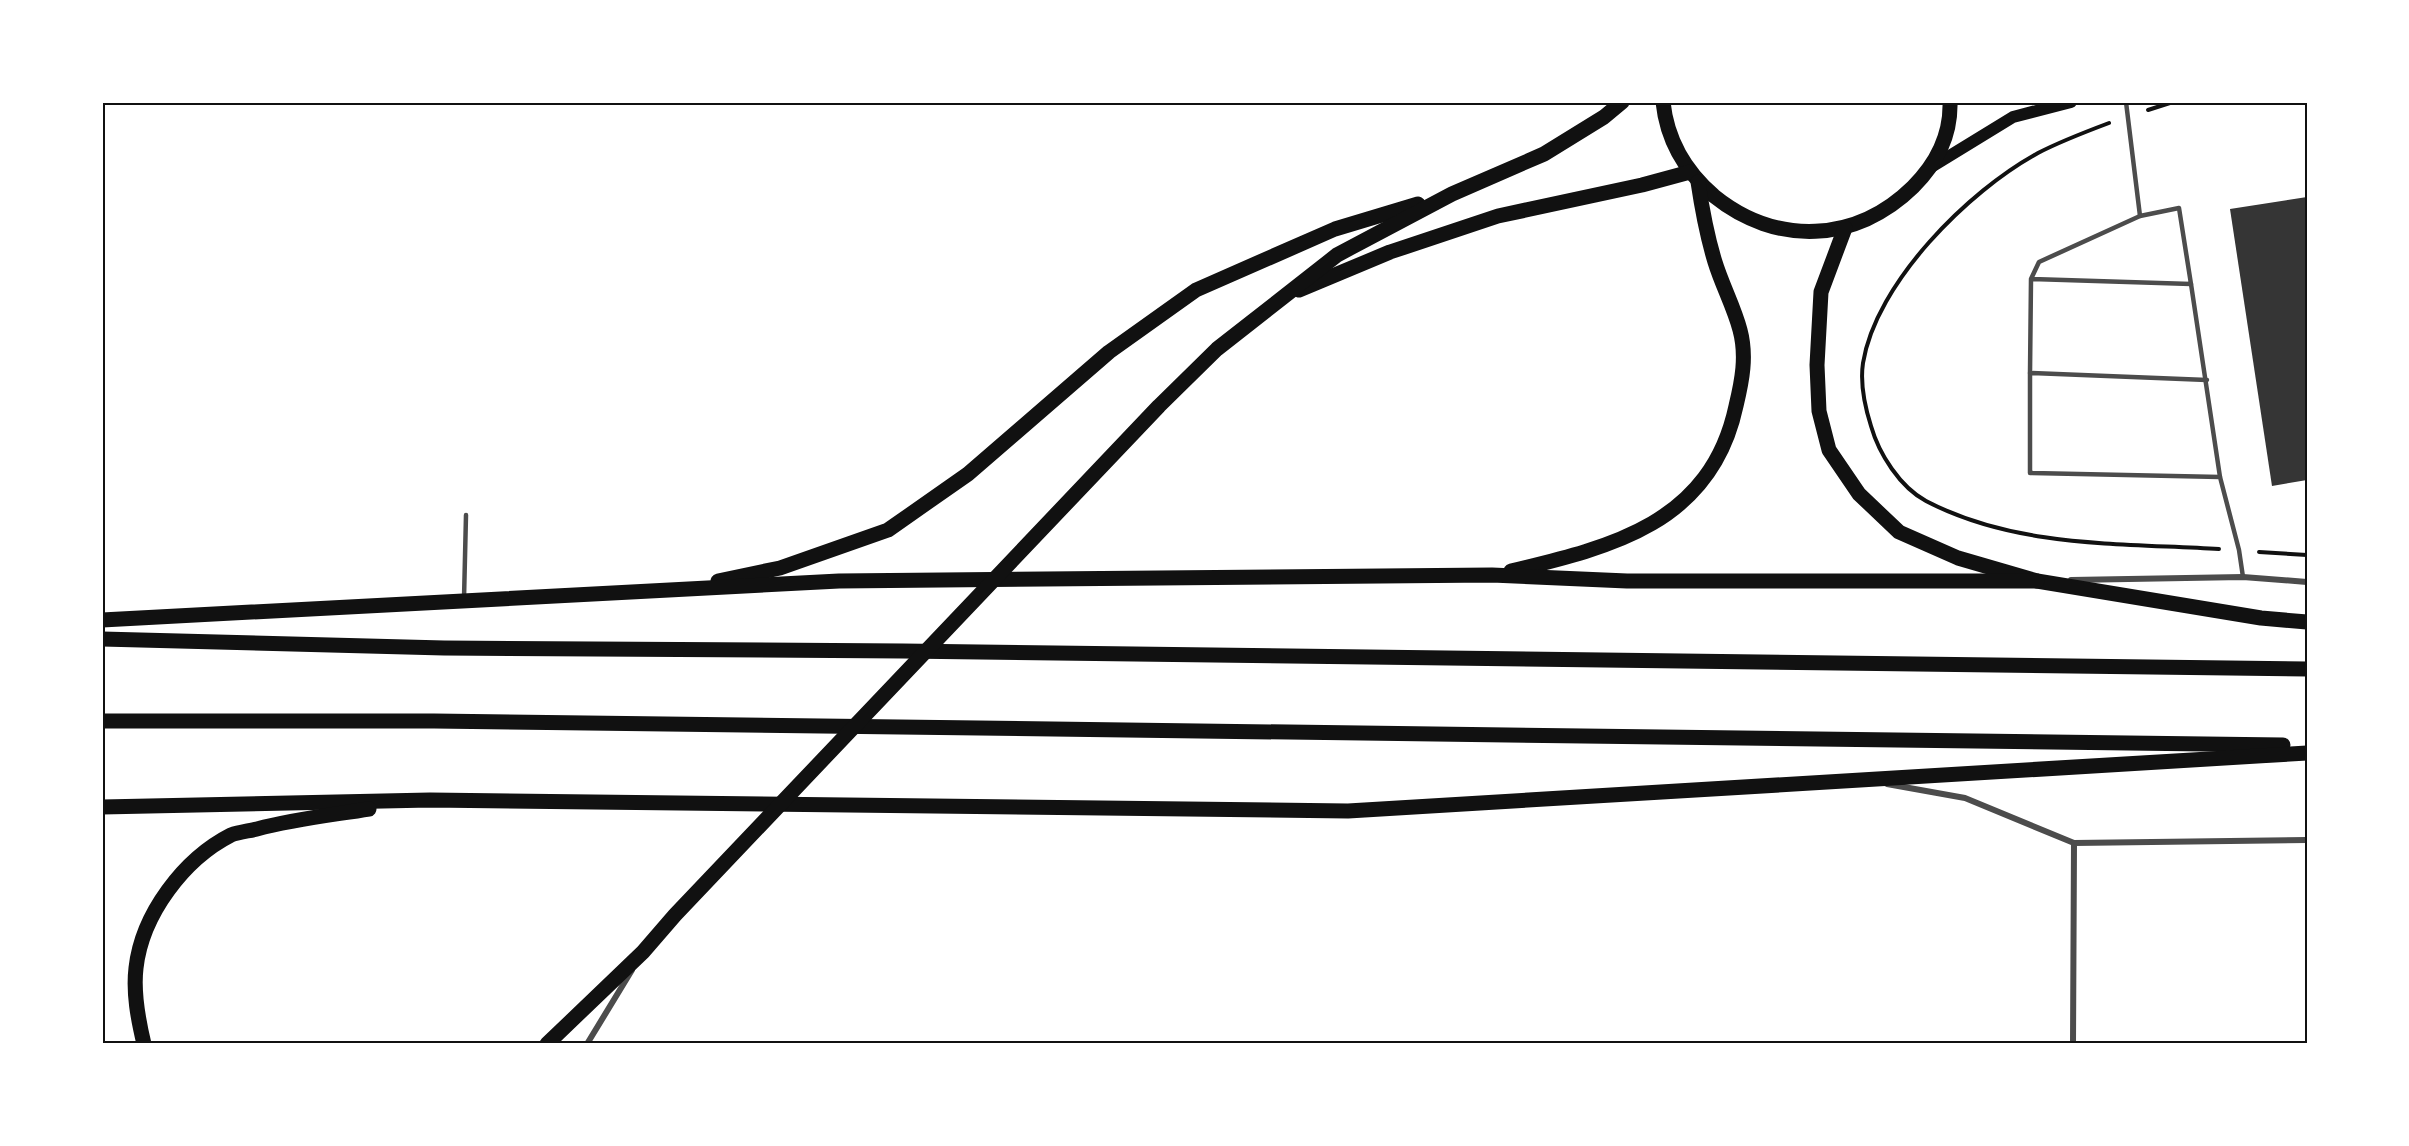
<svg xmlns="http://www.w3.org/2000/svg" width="2409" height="1146" font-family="Lato,sans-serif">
	<rect width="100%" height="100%" fill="#fff"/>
	<!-- building -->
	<polygon fill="#353535" points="2307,197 2307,480 2272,486 2230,209"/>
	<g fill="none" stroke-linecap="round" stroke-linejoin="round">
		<!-- path -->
		<g stroke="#111" stroke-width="4">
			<polyline points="2148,110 2173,102"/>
			<path d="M2109,123C2085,132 2061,141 2038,153C1968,191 1876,283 1863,363C1860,383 1865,407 1871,426C1879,454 1900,487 1926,501C2016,548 2120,543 2219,549"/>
			<polyline points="2259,552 2307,555"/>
		</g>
		<!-- service -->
		<g stroke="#4c4c4c" stroke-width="4.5">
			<polyline points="2126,102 2140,216"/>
			<polyline points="2191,284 2220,477"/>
			<polyline points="2030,373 2031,279 2039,262 2140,216 2179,208 2191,284 2031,279"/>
			<polyline points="2207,380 2030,373 2030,473 2220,477 2239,550 2243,577"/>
			<polyline points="464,599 466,515"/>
		</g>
		<!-- minor -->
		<g stroke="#4c4c4c" stroke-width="6">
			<polyline points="2071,580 2243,577 2307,582"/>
			<polyline points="1887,784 1965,798 2074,843 2307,840"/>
			<polyline points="587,1044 632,970"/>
			<polyline points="2073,1044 2074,843"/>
		</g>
		<!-- secondary -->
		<polyline stroke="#111" stroke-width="12" points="1933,166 2013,117 2071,102"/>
		<!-- primary -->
		<g stroke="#111" stroke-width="15">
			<path d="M1663,102C1667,140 1685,171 1714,196C1776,246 1856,243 1913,187C1936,164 1951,135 1950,102"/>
			<polyline points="1845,228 1821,292 1817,365 1819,411 1829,450 1859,494 1899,532 1958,558 2037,581 2261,618 2307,622"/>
			<polyline points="1299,290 1390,252 1498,216 1642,185 1690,172"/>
			<path d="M1511,571C1612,547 1711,523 1736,406C1742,381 1747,356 1740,330C1734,307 1722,285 1715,262C1707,236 1702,209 1698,182"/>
			<polyline points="718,581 780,568 888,530 968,474 1109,352 1196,290 1335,229 1418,204"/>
			<polyline points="102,620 839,581 1492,575 1627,581 2037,581"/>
			<polyline points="102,639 444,648 903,651 2307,669"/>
			<polyline points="102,721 434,721 2283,745"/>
			<polyline points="102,807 430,800 1348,811 2307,753"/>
			<path d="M144,1044C138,1019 133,993 136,968C142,914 184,859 231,835C239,832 249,831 257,829C294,819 332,815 369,809"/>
			<polyline points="547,1044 643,952 675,915 1159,406 1217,349 1337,255 1452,194 1544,154 1604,117 1622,102"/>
		</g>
	</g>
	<!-- border -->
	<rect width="2409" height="1146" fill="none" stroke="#ffffff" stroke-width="207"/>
	<rect x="104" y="104" width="2202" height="938" fill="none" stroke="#111" stroke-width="2"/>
</svg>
